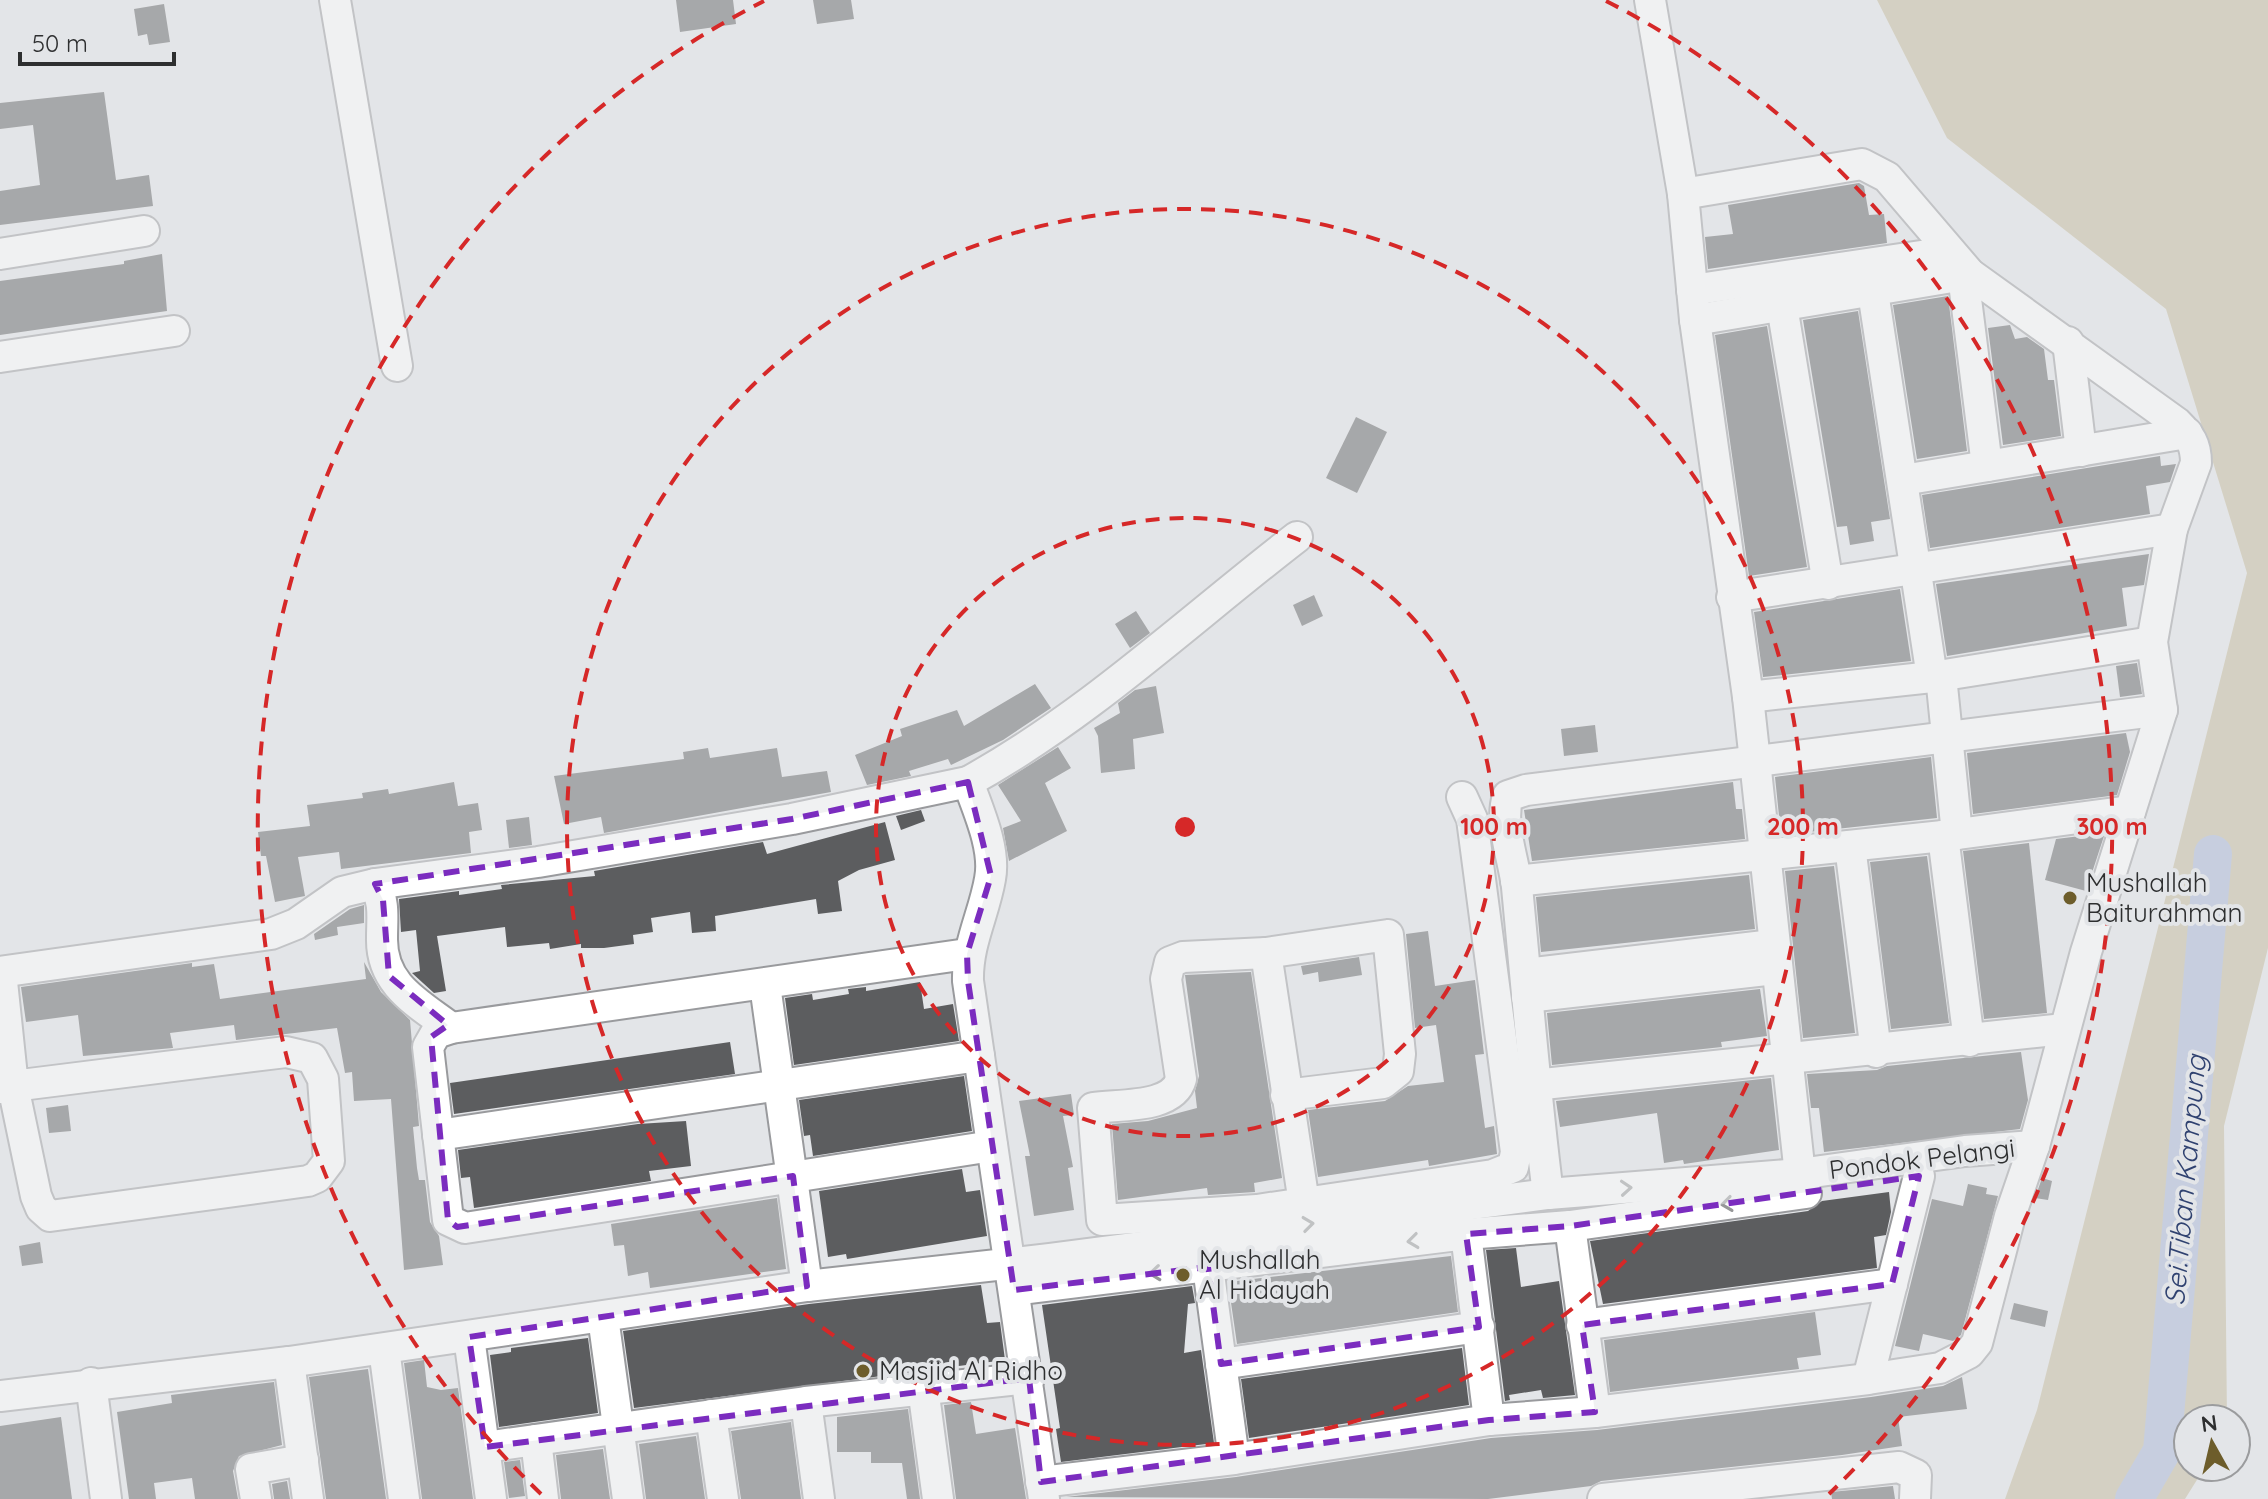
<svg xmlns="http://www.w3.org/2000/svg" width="2268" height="1499" font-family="Quicksand,sans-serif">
	<rect width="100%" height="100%" fill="#e3e5e8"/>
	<!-- green -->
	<polygon fill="#c2b797" points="1877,0 2268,0 2268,948 2224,1126 2227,1419 2188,1419 2188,1467 2205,1467 2185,1499 2005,1499 2037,1410 2247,573 2166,309 1947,138"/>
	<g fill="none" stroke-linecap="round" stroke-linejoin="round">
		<!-- river -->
		<polyline stroke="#a4b2d4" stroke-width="38" points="2134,1499 2162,1451 2213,854"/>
	</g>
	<!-- building -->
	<g fill="#5c5d5f">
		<polygon points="676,0 733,0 736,24 680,32"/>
		<polygon points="813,0 851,0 854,19 817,24"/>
		<polygon points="164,4 170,42 149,45 147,34 138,36 134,9"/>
		<polygon points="104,92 116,180 149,175 153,206 0,225 0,191 40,185 33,125 0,129 0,103"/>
		<polygon points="1859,183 1864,186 1869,215 1884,214 1887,243 1708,269 1705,237 1733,234 1728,205"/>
		<polygon points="162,254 167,311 0,335 0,281 124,264 124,261"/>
		<polygon points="1948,296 1967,451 1917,459 1893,305"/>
		<polygon points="1858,311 1890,519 1871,522 1874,541 1850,545 1847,526 1837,527 1803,320"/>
		<polygon points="2010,325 2015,339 2027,337 2044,349 2048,380 2054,380 2061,436 2003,445 1988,328"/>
		<polygon points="1767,326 1807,567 1749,576 1715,335"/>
		<polygon points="1356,417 1387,432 1357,493 1326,478"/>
		<polygon points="2160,456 2161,466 2176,464 2170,482 2146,486 2150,514 1930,548 1922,495"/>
		<polygon points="2149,554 2144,585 2122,588 2127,626 1947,656 1936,584"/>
		<polygon points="1900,589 1911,661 1763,677 1754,612"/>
		<polygon points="1314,595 1323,616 1302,626 1293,605"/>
		<polygon points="1136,611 1150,633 1130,648 1115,624"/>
		<polygon points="2137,663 2142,694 2120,697 2116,666"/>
		<polygon points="1035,684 1051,708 1003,740 951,765 948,759 909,771 911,776 867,785 855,755 902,736 900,729 957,710 964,726"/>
		<polygon points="1156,686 1164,733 1133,739 1135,769 1101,773 1098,736 1094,728 1120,713 1118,703 1135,690"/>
		<polygon points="1595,725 1598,752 1564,756 1561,729"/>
		<polygon points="2126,733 2130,752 2117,795 1973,814 1967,753"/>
		<polygon points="1058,747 1071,768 1045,783 1067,831 1009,861 1003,828 1021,821 998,785"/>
		<polygon points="708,748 710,758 777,748 782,777 827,771 831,792 604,833 601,817 564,824 554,776 684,759 683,752"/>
		<polygon points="1931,757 1937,818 1781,835 1775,777"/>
		<polygon points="454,782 458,806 478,803 482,830 469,832 471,853 341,869 339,852 298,857 305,896 275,902 266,856 261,856 258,832 310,826 307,805 363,798 362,793 388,789 389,794"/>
		<polygon points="1733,782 1736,809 1742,809 1745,839 1532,861 1524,810"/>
		<polygon points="921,810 925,821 901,830 896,816"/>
		<polygon points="529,817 532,845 509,848 506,820"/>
		<polygon points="885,822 895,860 859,870 838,881 842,911 818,914 816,899 715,916 716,931 692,933 690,912 651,918 653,932 633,935 634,944 604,948 581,948 581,944 550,949 549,943 507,947 505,927 437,936 446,991 434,993 412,973 420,971 416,930 401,932 399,899 459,891 459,895 502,889 501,885 595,876 594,871 763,842 767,854"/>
		<polygon points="2105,833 2086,891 2045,880 2056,839"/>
		<polygon points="2029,843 2047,1013 1984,1019 1963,851"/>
		<polygon points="1927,856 1949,1023 1891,1029 1870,862"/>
		<polygon points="1834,866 1855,1033 1803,1038 1785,871"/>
		<polygon points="1749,875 1755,929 1541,952 1536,897"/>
		<polygon points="364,905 364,923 337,927 338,935 315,940 314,934 350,909"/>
		<polygon points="1428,931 1435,986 1475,980 1484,1054 1475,1055 1485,1128 1494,1126 1497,1154 1429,1166 1428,1160 1318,1177 1308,1110 1385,1101 1408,1086 1444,1082 1436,1025 1415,1028 1406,934"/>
		<polygon points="1359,957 1362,975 1319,982 1318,972 1303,975 1301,966"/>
		<polygon points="364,962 381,992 410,1020 419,1126 413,1127 417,1168 419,1180 425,1180 430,1222 439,1236 443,1265 404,1270 391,1099 354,1101 352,1072 345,1073 337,1028 236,1040 234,1025 170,1033 173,1048 83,1056 78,1015 26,1022 21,987 192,963 192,967 214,964 220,999 366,979"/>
		<polygon points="1251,972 1282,1178 1254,1183 1255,1192 1208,1195 1207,1188 1118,1200 1112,1124 1148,1121 1197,1108 1195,1091 1199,1076 1185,975"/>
		<polygon points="920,982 924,1009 953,1004 959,1041 794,1065 785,998 812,994 813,1000 849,994 848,989 866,987 866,991"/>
		<polygon points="1760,989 1767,1036 1721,1042 1722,1047 1552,1065 1547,1013"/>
		<polygon points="730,1042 735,1074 454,1114 450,1083"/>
		<polygon points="2021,1052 2028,1100 2020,1129 1824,1152 1819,1108 1811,1108 1807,1074 1877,1070 1887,1066"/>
		<polygon points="964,1076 972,1131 813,1156 810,1135 804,1136 799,1100"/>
		<polygon points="1771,1078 1779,1150 1684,1164 1683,1160 1664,1163 1657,1113 1560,1127 1556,1101"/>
		<polygon points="1071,1094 1074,1115 1063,1116 1073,1167 1068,1168 1074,1210 1034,1216 1025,1156 1030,1156 1019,1101"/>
		<polygon points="68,1105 71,1131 49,1133 46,1108"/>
		<polygon points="686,1121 691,1166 649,1171 651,1181 474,1208 470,1177 461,1178 458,1150 638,1124"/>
		<polygon points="962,1169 966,1192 980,1190 987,1236 847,1259 846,1254 828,1257 819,1191"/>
		<polygon points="2042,1178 2052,1181 2048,1200 2035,1198"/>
		<polygon points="1968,1184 1987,1188 1986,1194 1998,1196 1961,1335 1953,1341 1923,1334 1919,1351 1895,1346 1932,1199 1963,1206"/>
		<polygon points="1889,1192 1891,1212 1886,1235 1874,1237 1877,1268 1603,1304 1590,1241 1808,1211 1822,1201"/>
		<polygon points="777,1198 786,1269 650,1288 648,1272 628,1276 624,1245 614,1246 611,1224"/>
		<polygon points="40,1242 43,1263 22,1266 19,1246"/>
		<polygon points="1516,1248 1521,1287 1559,1281 1575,1395 1543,1398 1541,1390 1509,1395 1510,1400 1505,1401 1486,1250"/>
		<polygon points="1451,1256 1458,1312 1237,1344 1228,1282"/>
		<polygon points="981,1285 987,1323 1000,1322 1005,1360 634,1408 623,1331 809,1304"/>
		<polygon points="1192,1286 1195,1303 1188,1304 1184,1353 1201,1350 1214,1443 1061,1462 1056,1429 1060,1428 1042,1305"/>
		<polygon points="2014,1303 2048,1311 2045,1327 2010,1319"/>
		<polygon points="1815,1312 1821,1355 1797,1358 1799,1369 1610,1392 1604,1340"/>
		<polygon points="588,1338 598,1413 499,1427 490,1355 511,1352 511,1348"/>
		<polygon points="1462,1348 1469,1405 1249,1438 1241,1379"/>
		<polygon points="424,1360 427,1387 441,1390 458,1388 473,1499 422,1499 404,1363"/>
		<polygon points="368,1369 386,1499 326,1499 309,1377"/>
		<polygon points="1962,1377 1967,1409 1898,1417 1902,1446 1842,1455 1601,1481 1591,1486 1488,1499 1066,1497 1236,1477 1491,1438 1597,1430 1871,1397 1943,1386"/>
		<polygon points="274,1382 282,1445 239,1456 233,1471 238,1499 195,1499 192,1478 154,1483 156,1499 129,1499 117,1412 172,1403 171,1395"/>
		<polygon points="971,1402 976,1434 1015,1428 1026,1499 956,1499 944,1405"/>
		<polygon points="908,1409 920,1499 907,1499 902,1463 871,1463 871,1452 837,1452 837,1417"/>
		<polygon points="61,1417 72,1499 0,1499 0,1426"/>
		<polygon points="791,1422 801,1499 741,1499 731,1431"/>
		<polygon points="696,1436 705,1499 646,1499 639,1444"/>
		<polygon points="603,1449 610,1499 561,1499 556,1455"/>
		<polygon points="520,1460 525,1496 509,1498 504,1462"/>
		<polygon points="287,1481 290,1499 274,1499 272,1484"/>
		<polygon points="1893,1486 1895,1499 1832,1499 1831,1492"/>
	</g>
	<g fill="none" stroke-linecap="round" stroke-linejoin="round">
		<!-- minor casing -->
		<g stroke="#999a9d" stroke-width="34">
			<g id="minor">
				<polyline points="335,0 397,366"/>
				<polyline points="1650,0 1683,194"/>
				<polyline points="0,254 144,231"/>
				<polyline points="1963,275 1987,466"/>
				<polyline points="1692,290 1948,252"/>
				<polyline points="1873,292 1932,677"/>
				<polyline points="1782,306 1828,584"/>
				<polyline points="1695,320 1970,274"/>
				<polyline points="2068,342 2081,451"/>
				<polyline points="0,357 174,331"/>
				<polyline points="1903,480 2187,433"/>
				<polyline points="1732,597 2172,529"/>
				<polyline points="1941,676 1957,834"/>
				<polyline points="1748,697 1932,677 2152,642"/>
				<path d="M968,782C1089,715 1188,621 1297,537"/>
				<polyline points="1943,836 1969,1041"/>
				<polyline points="1850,846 1876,1052"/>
				<polyline points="1516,881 1943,836 2130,811"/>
				<path d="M375,884C385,903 382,917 382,938C381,985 418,1003 451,1028"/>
				<polyline points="1266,953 1304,1203"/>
				<polyline points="967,954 451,1028 436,1033 428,1047 448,1220 465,1228 992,1146"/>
				<path d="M0,972L271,934L296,924L342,892L375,884L538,862L792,819L968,782C978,810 996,849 990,879C984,914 967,944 968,981L1044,1499"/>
				<polyline points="1526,974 1773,945"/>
				<polyline points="765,985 807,1286"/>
				<polyline points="1527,997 1775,969"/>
				<polyline points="1534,1085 2064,1029"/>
				<polyline points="0,1088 13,1086 286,1052 312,1058 323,1079 329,1161 317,1177 308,1181 50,1216 41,1208 36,1196 13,1086 1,972"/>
				<path d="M1286,1095L1383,1083L1398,1071L1400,1054L1388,935L1266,953L1183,957L1170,962L1166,979L1181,1079C1173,1109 1119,1104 1093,1108L1102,1220L1257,1210L1493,1175L1513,1167L1516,1152L1472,819L1462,797"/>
				<polyline points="438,1135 979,1056"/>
				<path d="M1548,1194C1535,1092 1527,990 1517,887C1514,859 1499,824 1508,796L1526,790L2162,710"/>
				<polyline points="1570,1226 1595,1412"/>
				<polyline points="1466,1234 1489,1420"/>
				<polyline points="1208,1267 1234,1459"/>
				<polyline points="1014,1290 1466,1234 1570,1226 1806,1193"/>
				<polyline points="603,1317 628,1499"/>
				<polyline points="1582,1325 1892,1284"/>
				<polyline points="469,1337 491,1499"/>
				<polyline points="384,1349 404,1499"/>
				<polyline points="289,1362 308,1499"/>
				<polyline points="1221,1364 1479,1327"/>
				<polyline points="1868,1379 1919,1176"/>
				<polyline points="91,1383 106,1499"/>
				<polyline points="923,1388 938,1499"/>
				<polyline points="0,1396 289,1362 807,1286 1050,1259 1548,1194 1799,1174 1965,1151 2034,1146"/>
				<polyline points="806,1402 819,1499"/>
				<polyline points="711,1415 723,1499"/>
				<polyline points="536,1440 543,1499"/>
				<polyline points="485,1447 806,1402 1029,1378"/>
				<path d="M1041,1482L1234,1459L1489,1420L1595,1412L1868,1379L1940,1368L1969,1353L1977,1343L2010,1216L2034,1146L2086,952L2162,710L2152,642L2172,529L2196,463C2196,444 2190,436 2177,423L1970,274L1887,177L1862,164L1683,194L1695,320L1748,697L1802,1193"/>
				<polyline points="256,1499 251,1469 303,1460"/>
				<polyline points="1603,1499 1899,1467 1916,1475 1915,1499"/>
			</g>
		</g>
		<!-- minor -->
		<use href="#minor" stroke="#fff" stroke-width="30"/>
	</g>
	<!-- one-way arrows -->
	<defs><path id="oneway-chevron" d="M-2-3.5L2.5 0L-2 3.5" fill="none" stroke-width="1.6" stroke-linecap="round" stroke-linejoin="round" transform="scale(2)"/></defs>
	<g stroke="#969798">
		<use href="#oneway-chevron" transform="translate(1626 1188) rotate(-4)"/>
		<use href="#oneway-chevron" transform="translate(1727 1204) rotate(172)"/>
		<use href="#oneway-chevron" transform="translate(1308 1224) rotate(-7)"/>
		<use href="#oneway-chevron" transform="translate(1413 1241) rotate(173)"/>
		<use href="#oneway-chevron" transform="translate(1155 1273) rotate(174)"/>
	</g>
	<!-- marked area -->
	<path d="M0 0H2268V1499H0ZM968,782L991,876L967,954L968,981L1014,1290L1208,1267L1221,1364L1479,1327L1466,1234L1570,1226L1919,1176L1892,1284L1582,1325L1595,1412L1489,1420L1041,1482L1029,1378L485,1447L469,1337L807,1286L793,1176L457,1227L448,1220L431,1037L448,1025L389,976L383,900L375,884L792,819Z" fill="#e3e5e8" fill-opacity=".55" fill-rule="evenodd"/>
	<path fill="none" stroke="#7b2cbf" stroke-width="6" stroke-dasharray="16 10" stroke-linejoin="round" d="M968,782L991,876L967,954L968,981L1014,1290L1208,1267L1221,1364L1479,1327L1466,1234L1570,1226L1919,1176L1892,1284L1582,1325L1595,1412L1489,1420L1041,1482L1029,1378L485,1447L469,1337L807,1286L793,1176L457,1227L448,1220L431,1037L448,1025L389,976L383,900L375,884L792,819Z"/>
	<!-- distance rings -->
	<g fill="none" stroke="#d62828" stroke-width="4" stroke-dasharray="14 10">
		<circle cx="1185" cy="827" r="309"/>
		<circle cx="1185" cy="827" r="618"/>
		<path d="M541 1494A927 927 0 0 1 764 1M1606 1A927 927 0 0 1 1829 1494"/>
	</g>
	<!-- markers -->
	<g fill="#6d5d2b" stroke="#e3e5e8" stroke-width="3">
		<circle cx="2070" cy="898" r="8"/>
		<circle cx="1183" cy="1275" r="8"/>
		<circle cx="863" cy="1371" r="8"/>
	</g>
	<g text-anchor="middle" stroke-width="8" stroke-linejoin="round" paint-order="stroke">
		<!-- poi labels -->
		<g font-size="26" fill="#2e2f30" stroke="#e3e5e8" text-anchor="start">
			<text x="2086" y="892">Mushallah<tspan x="2086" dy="30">Baiturahman</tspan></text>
			<text x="1199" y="1269">Mushallah<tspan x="1199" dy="30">Al Hidayah</tspan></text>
			<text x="879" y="1380">Masjid Al Ridho</text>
		</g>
		<!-- street labels -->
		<g font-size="26" fill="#2e2f30" stroke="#e3e5e8">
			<text transform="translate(1922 1159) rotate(-7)" y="9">Pondok Pelangi</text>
		</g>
		<!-- water labels -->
		<g font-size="28" font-style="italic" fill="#304270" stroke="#e3e5e8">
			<text transform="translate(2185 1180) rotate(-85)" y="10">Sei.Tiban Kampung</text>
		</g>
	</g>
	<circle cx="1185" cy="827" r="12" fill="#d62828" stroke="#e3e5e8" stroke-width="4"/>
	<g font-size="24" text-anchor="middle" font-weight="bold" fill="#d62828" stroke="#e3e5e8" stroke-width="8" stroke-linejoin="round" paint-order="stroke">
		<text x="1494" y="835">100 m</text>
		<text x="1803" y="835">200 m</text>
		<text x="2112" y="835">300 m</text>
	</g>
	<!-- north arrow -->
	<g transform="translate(2212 1443) rotate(352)"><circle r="38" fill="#e3e5e8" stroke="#9b9c9e" stroke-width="2"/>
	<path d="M0-6L14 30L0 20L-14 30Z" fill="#6d5d2b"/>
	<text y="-12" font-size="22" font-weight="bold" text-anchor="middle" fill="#2e2f30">N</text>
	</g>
	<!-- scale -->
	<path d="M20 52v12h154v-12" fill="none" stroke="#2e2f30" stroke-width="4"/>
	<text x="32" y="52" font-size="24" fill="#2e2f30" stroke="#e3e5e8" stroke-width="6" paint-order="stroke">50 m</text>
</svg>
